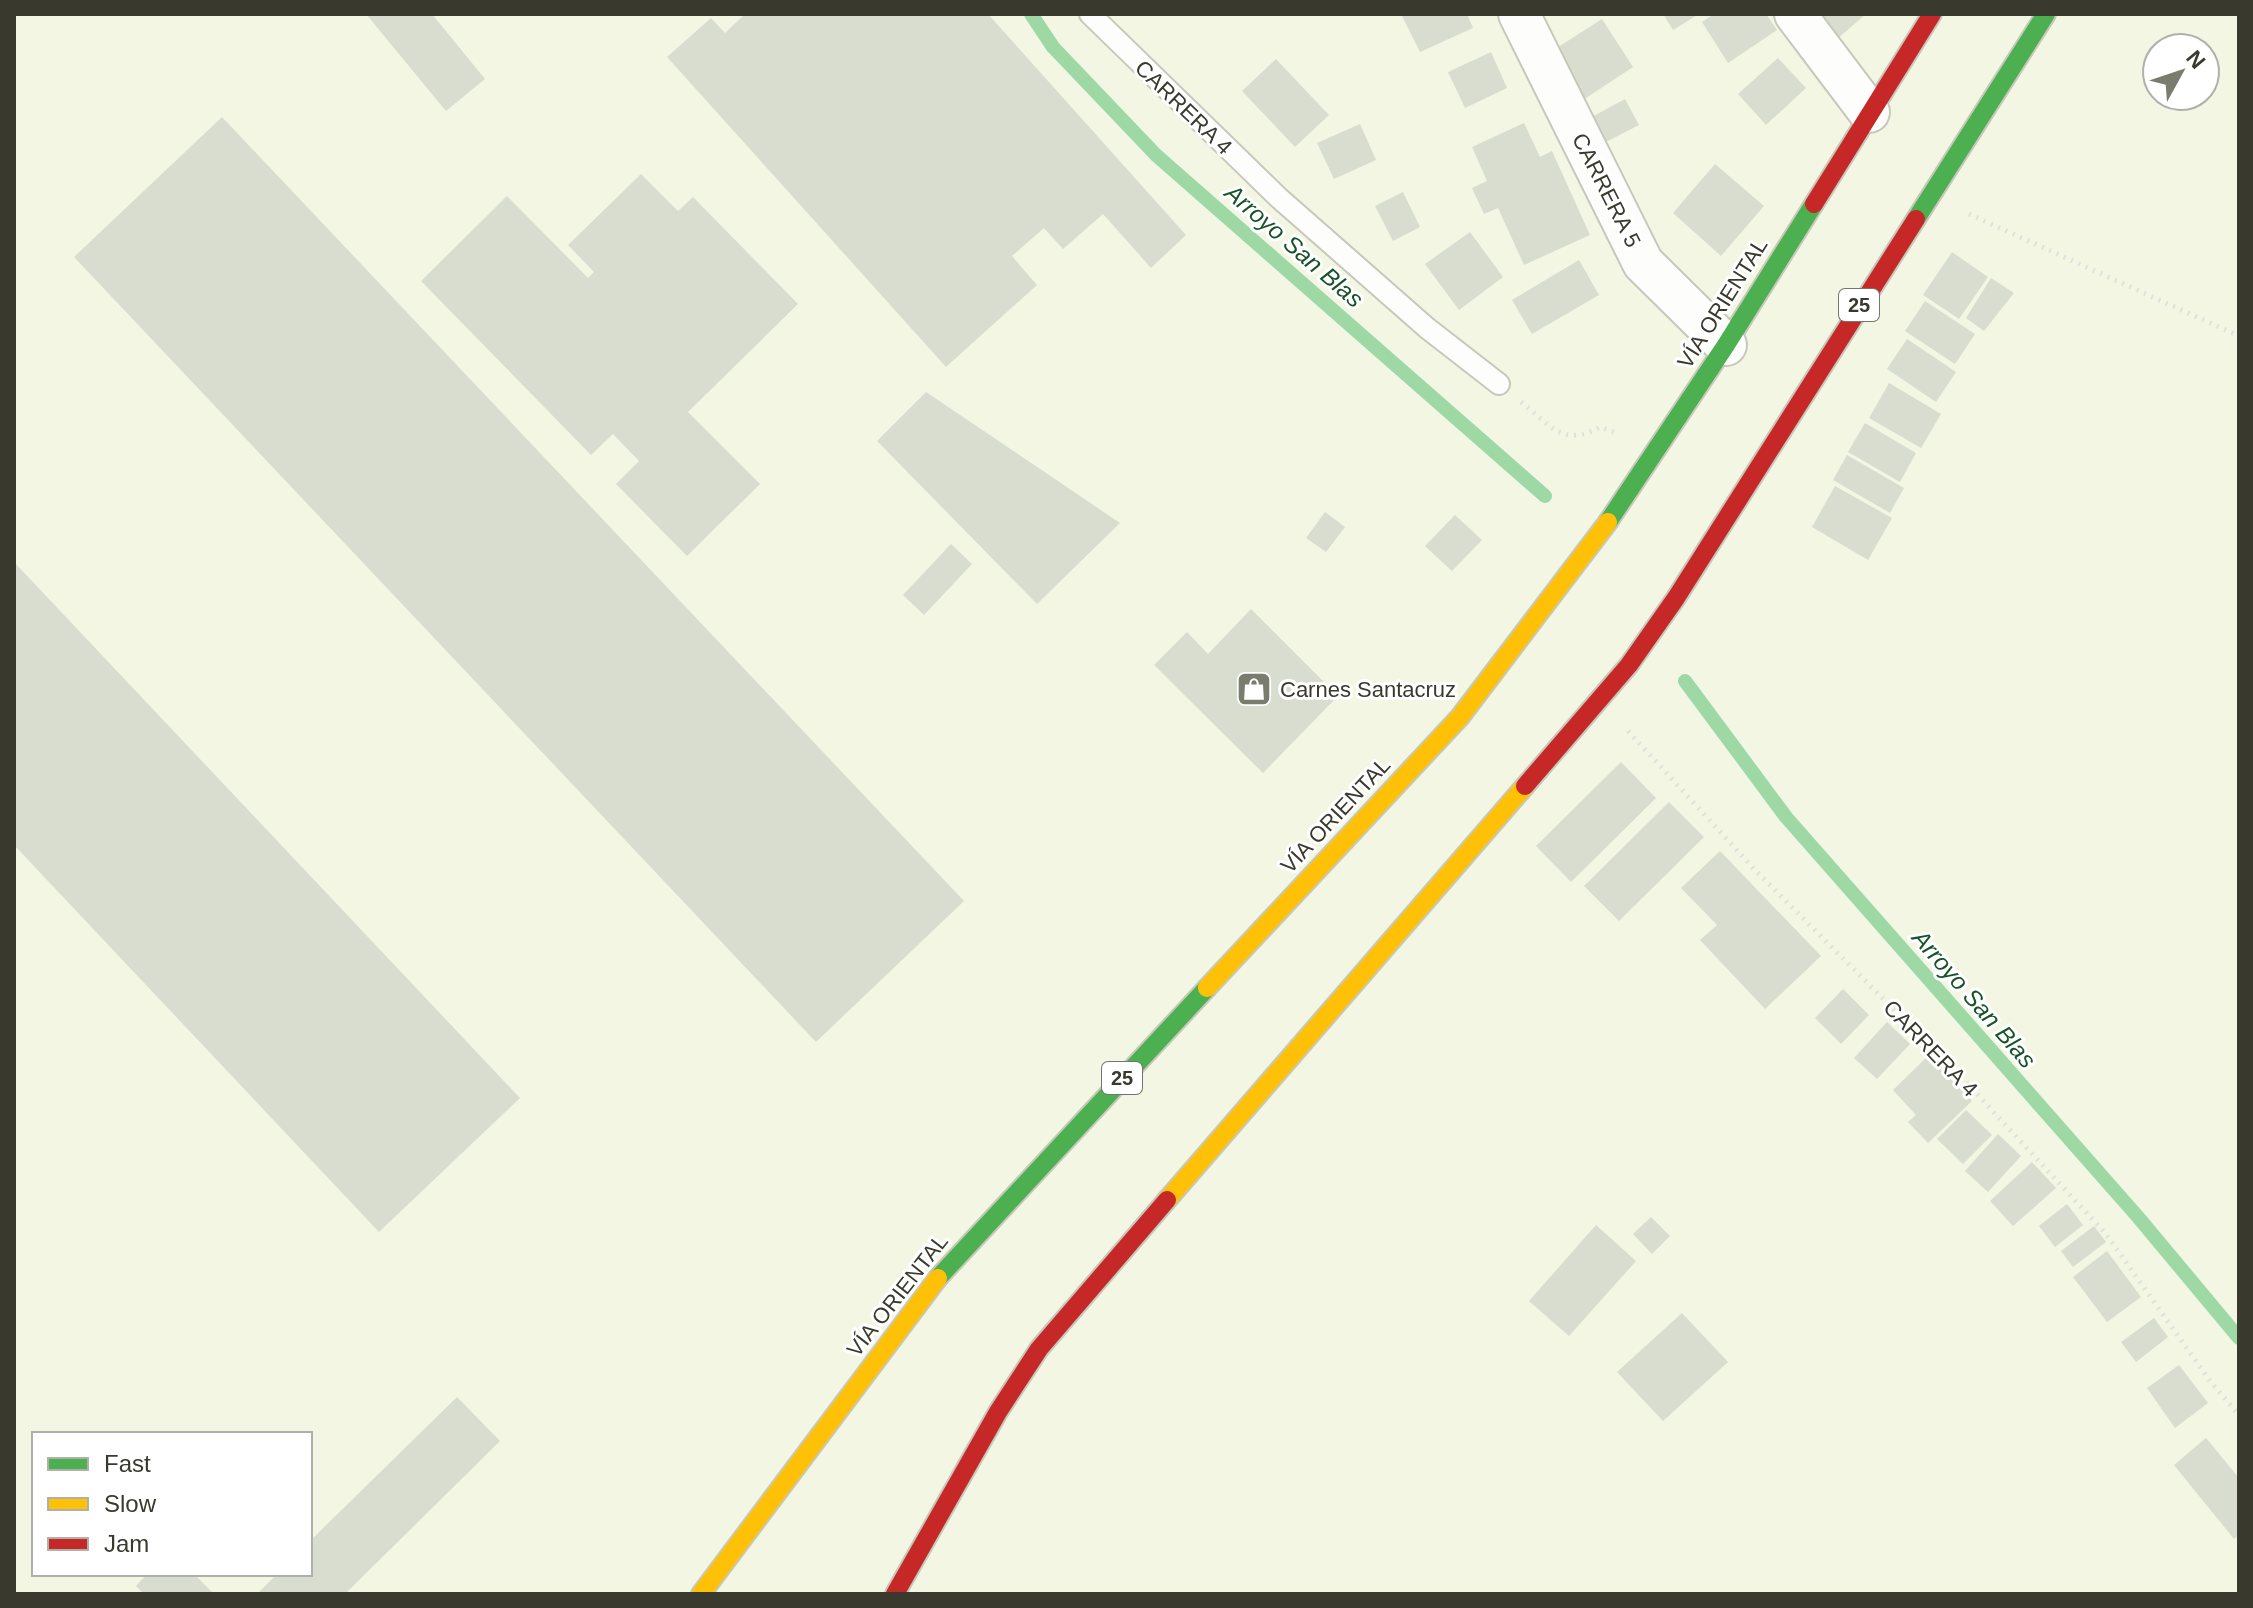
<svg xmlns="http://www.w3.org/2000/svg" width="2253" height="1608" font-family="Arial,sans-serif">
	<rect width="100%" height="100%" fill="#f4f6e4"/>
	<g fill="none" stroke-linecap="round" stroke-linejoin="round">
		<!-- stream -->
		<g stroke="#9ed9a5" stroke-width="14">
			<polyline points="1031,14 1053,47 1156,155 1545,496"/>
			<polyline points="1685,681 1786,817 2138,1217 2239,1338"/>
		</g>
	</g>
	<!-- building -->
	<g fill="#d9ddcf">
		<polygon points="366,14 432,14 485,79 446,111"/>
		<polygon points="745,14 988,14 1186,235 1151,268 1103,214 1063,249 1044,228 1012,256 1037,285 946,367 667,57 711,18 725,33"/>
		<polygon points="1406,14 1467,14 1473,28 1420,52 1402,16"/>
		<polygon points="1663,14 1699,14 1673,30"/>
		<polygon points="1714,14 1766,14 1777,30 1728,63 1702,22"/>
		<polygon points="1813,14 1866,14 1836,40"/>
		<polygon points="1602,19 1633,67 1583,100 1552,51"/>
		<polygon points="1491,52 1507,88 1465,108 1448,72"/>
		<polygon points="1778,58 1806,88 1766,125 1738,94"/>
		<polygon points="1276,59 1329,115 1295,147 1242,91"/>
		<polygon points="1625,99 1639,125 1604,143 1590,118"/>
		<polygon points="222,117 964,901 816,1042 74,257"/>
		<polygon points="1524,123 1540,157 1552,151 1590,235 1524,265 1498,208 1484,214 1472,188 1487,181 1472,147"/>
		<polygon points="1360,124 1376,160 1334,179 1317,143"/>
		<polygon points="1715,164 1764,206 1721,256 1673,213"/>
		<polygon points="641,174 678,211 693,197 798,304 688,412 760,484 687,556 616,484 639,461 613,434 591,455 421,281 507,196 588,278 594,272 568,245"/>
		<polygon points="1403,192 1420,227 1393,241 1375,206"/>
		<polygon points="1470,232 1503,277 1459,310 1425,264"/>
		<polygon points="1952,252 1988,277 1959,319 1923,295"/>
		<polygon points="1579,260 1599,295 1532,334 1512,300"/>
		<polygon points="1991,278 2014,293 1984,331 1966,318"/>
		<polygon points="1925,301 1975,334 1955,364 1905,331"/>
		<polygon points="1907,339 1956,372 1936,402 1887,369"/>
		<polygon points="1889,383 1941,414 1921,448 1869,418"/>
		<polygon points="926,392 1120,523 1037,604 877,441"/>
		<polygon points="1865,423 1916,453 1900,482 1848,452"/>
		<polygon points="1847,455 1904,488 1890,513 1833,480"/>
		<polygon points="1835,486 1892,518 1868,560 1812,527"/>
		<polygon points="1325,512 1345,527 1326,552 1306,538"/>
		<polygon points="1455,515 1482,540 1452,571 1425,546"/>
		<polygon points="951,544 972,564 924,615 903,595"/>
		<polygon points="14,562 520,1098 379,1232 14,845"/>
		<polygon points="1251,609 1338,696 1263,773 1154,665 1187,632 1208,654"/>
		<polygon points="1621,762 1656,798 1571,882 1536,846"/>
		<polygon points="1669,802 1704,837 1619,921 1584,886"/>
		<polygon points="1720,851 1821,956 1765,1009 1700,940 1717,925 1681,888"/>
		<polygon points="1843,989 1869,1015 1841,1044 1815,1018"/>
		<polygon points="1887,1022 1910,1044 1877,1079 1854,1058"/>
		<polygon points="1928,1056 1972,1101 1928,1143 1908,1122 1916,1115 1893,1090"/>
		<polygon points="1966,1110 1992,1135 1963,1164 1937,1139"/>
		<polygon points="1998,1134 2021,1156 1988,1192 1965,1171"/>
		<polygon points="2032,1162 2056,1188 2013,1226 1990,1201"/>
		<polygon points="2067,1204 2083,1225 2055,1247 2039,1226"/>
		<polygon points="1651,1217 1670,1236 1652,1254 1633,1234"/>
		<polygon points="1596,1225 1636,1261 1569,1336 1529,1301"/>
		<polygon points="2094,1226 2106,1242 2073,1267 2061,1251"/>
		<polygon points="2107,1251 2141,1297 2107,1322 2073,1277"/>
		<polygon points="1682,1313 1728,1362 1663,1421 1617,1372"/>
		<polygon points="2154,1318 2168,1337 2136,1362 2121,1342"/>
		<polygon points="2179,1365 2208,1403 2175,1428 2147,1388"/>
		<polygon points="457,1397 500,1441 345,1594 257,1594 277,1574 310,1574 310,1541"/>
		<polygon points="2206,1438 2239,1478 2239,1535 2234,1539 2174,1465"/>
		<polygon points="147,1574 194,1574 214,1594 144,1594 136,1586"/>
	</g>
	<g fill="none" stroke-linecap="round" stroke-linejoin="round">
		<!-- lane casing -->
		<g stroke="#c6c8ba" stroke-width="24">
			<polyline id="lane" points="1090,14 1279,198 1427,328 1499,384"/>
		</g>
		<!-- street casing -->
		<g stroke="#c6c8ba" stroke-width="44">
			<g id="street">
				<polyline points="1519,14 1643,263 1726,345"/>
				<polyline points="1795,14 1869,112"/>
			</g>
		</g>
		<!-- fast casing -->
		<g stroke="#c6c8ba" stroke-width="22">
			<g id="fast">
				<polyline points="1916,219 2046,14"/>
				<polyline points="1608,522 1726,345 1814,204"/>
				<polyline points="938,1278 1207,988"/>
			</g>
		</g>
		<!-- slow casing -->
		<g stroke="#c6c8ba" stroke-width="22">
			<g id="slow">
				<polyline points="1207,988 1460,717 1608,522"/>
				<polyline points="1167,1200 1525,786"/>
				<polyline points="701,1594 938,1278"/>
			</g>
		</g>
		<!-- jam casing -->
		<g stroke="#c6c8ba" stroke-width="22">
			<g id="jam">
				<polyline points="1814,204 1932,14"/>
				<polyline points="1525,786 1629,665 1676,598 1916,219"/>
				<polyline points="895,1594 998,1412 1039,1349 1167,1200"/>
			</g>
		</g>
		<!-- path -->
		<g stroke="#e0e1db" stroke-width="5" stroke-dasharray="2 6" stroke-linecap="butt">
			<polyline points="1969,214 2239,336"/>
			<path d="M1521,402C1550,425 1563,448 1600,427L1616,433"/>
			<polyline points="1628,731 1755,870 1966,1082 2106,1234 2210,1381 2239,1415"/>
		</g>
		<!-- lane -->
		<use href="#lane" stroke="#fdfefb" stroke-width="20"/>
		<!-- street -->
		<use href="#street" stroke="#fdfefb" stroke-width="40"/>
		<!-- fast -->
		<use href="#fast" stroke="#4caf50" stroke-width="18"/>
		<!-- slow -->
		<use href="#slow" stroke="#ffc107" stroke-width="18"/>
		<!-- jam -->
		<use href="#jam" stroke="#c62828" stroke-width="18"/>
	</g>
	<!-- icons -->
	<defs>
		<g id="shop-square" transform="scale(1.8)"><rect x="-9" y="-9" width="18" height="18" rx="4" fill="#7a7c6d" stroke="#fff"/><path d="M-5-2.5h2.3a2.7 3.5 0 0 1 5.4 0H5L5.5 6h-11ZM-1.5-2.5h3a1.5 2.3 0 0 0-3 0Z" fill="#fff"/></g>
	</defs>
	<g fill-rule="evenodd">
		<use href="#shop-square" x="1254" y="689"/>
	</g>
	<g text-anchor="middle" stroke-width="6" stroke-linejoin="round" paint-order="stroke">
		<!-- shield labels -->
		<g fill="#fff" stroke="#74756c" stroke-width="2">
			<rect x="1839" y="289" width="40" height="32" rx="6"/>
			<rect x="1102" y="1062" width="40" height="32" rx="6"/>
		</g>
		<g font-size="20" font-weight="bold" fill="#393a2d">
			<text x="1859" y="312">25</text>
			<text x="1122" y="1085">25</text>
		</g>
		<!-- street labels -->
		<g font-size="22" fill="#393a2d" stroke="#fff">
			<text transform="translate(1184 107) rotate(44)" y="8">CARRERA 4</text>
			<text transform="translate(1607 190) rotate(63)" y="8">CARRERA 5</text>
			<text transform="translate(1722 303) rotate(-58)" y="8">VÍA ORIENTAL</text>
			<text transform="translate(1335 815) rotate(-47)" y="8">VÍA ORIENTAL</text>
			<text transform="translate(1931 1048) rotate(46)" y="8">CARRERA 4</text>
			<text transform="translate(897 1295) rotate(-52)" y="8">VÍA ORIENTAL</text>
		</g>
		<!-- poi labels -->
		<g font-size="22" fill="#393a2d" stroke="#fff" text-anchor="start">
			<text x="1280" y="697">Carnes Santacruz</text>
		</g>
		<!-- water labels -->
		<g font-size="24" font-style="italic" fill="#175329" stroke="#fff">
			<text transform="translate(1294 246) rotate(41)" y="8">Arroyo San Blas</text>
			<text transform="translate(1974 999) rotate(49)" y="8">Arroyo San Blas</text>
		</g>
	</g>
	<!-- border -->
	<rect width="2253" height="1608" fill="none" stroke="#393a2d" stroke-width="32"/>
	<!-- legend -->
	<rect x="32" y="1432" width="280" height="144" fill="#ffffff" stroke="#b0b0ab" stroke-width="2"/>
	<rect x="48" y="1458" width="40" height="12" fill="#4caf50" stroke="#b0b0ab" stroke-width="2"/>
	<text x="104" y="1472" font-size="24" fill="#393a2d">Fast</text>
	<rect x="48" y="1498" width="40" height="12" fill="#ffc107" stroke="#b0b0ab" stroke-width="2"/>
	<text x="104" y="1512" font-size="24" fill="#393a2d">Slow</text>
	<rect x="48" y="1538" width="40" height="12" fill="#c62828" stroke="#b0b0ab" stroke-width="2"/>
	<text x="104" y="1552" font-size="24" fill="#393a2d">Jam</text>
	<!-- north arrow -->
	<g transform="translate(2181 72) rotate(50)"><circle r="38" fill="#ffffff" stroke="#b0b0ab" stroke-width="2"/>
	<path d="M0-6L14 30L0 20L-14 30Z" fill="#7a7c6d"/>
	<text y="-12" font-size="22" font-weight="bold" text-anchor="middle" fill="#393a2d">N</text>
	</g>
</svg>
